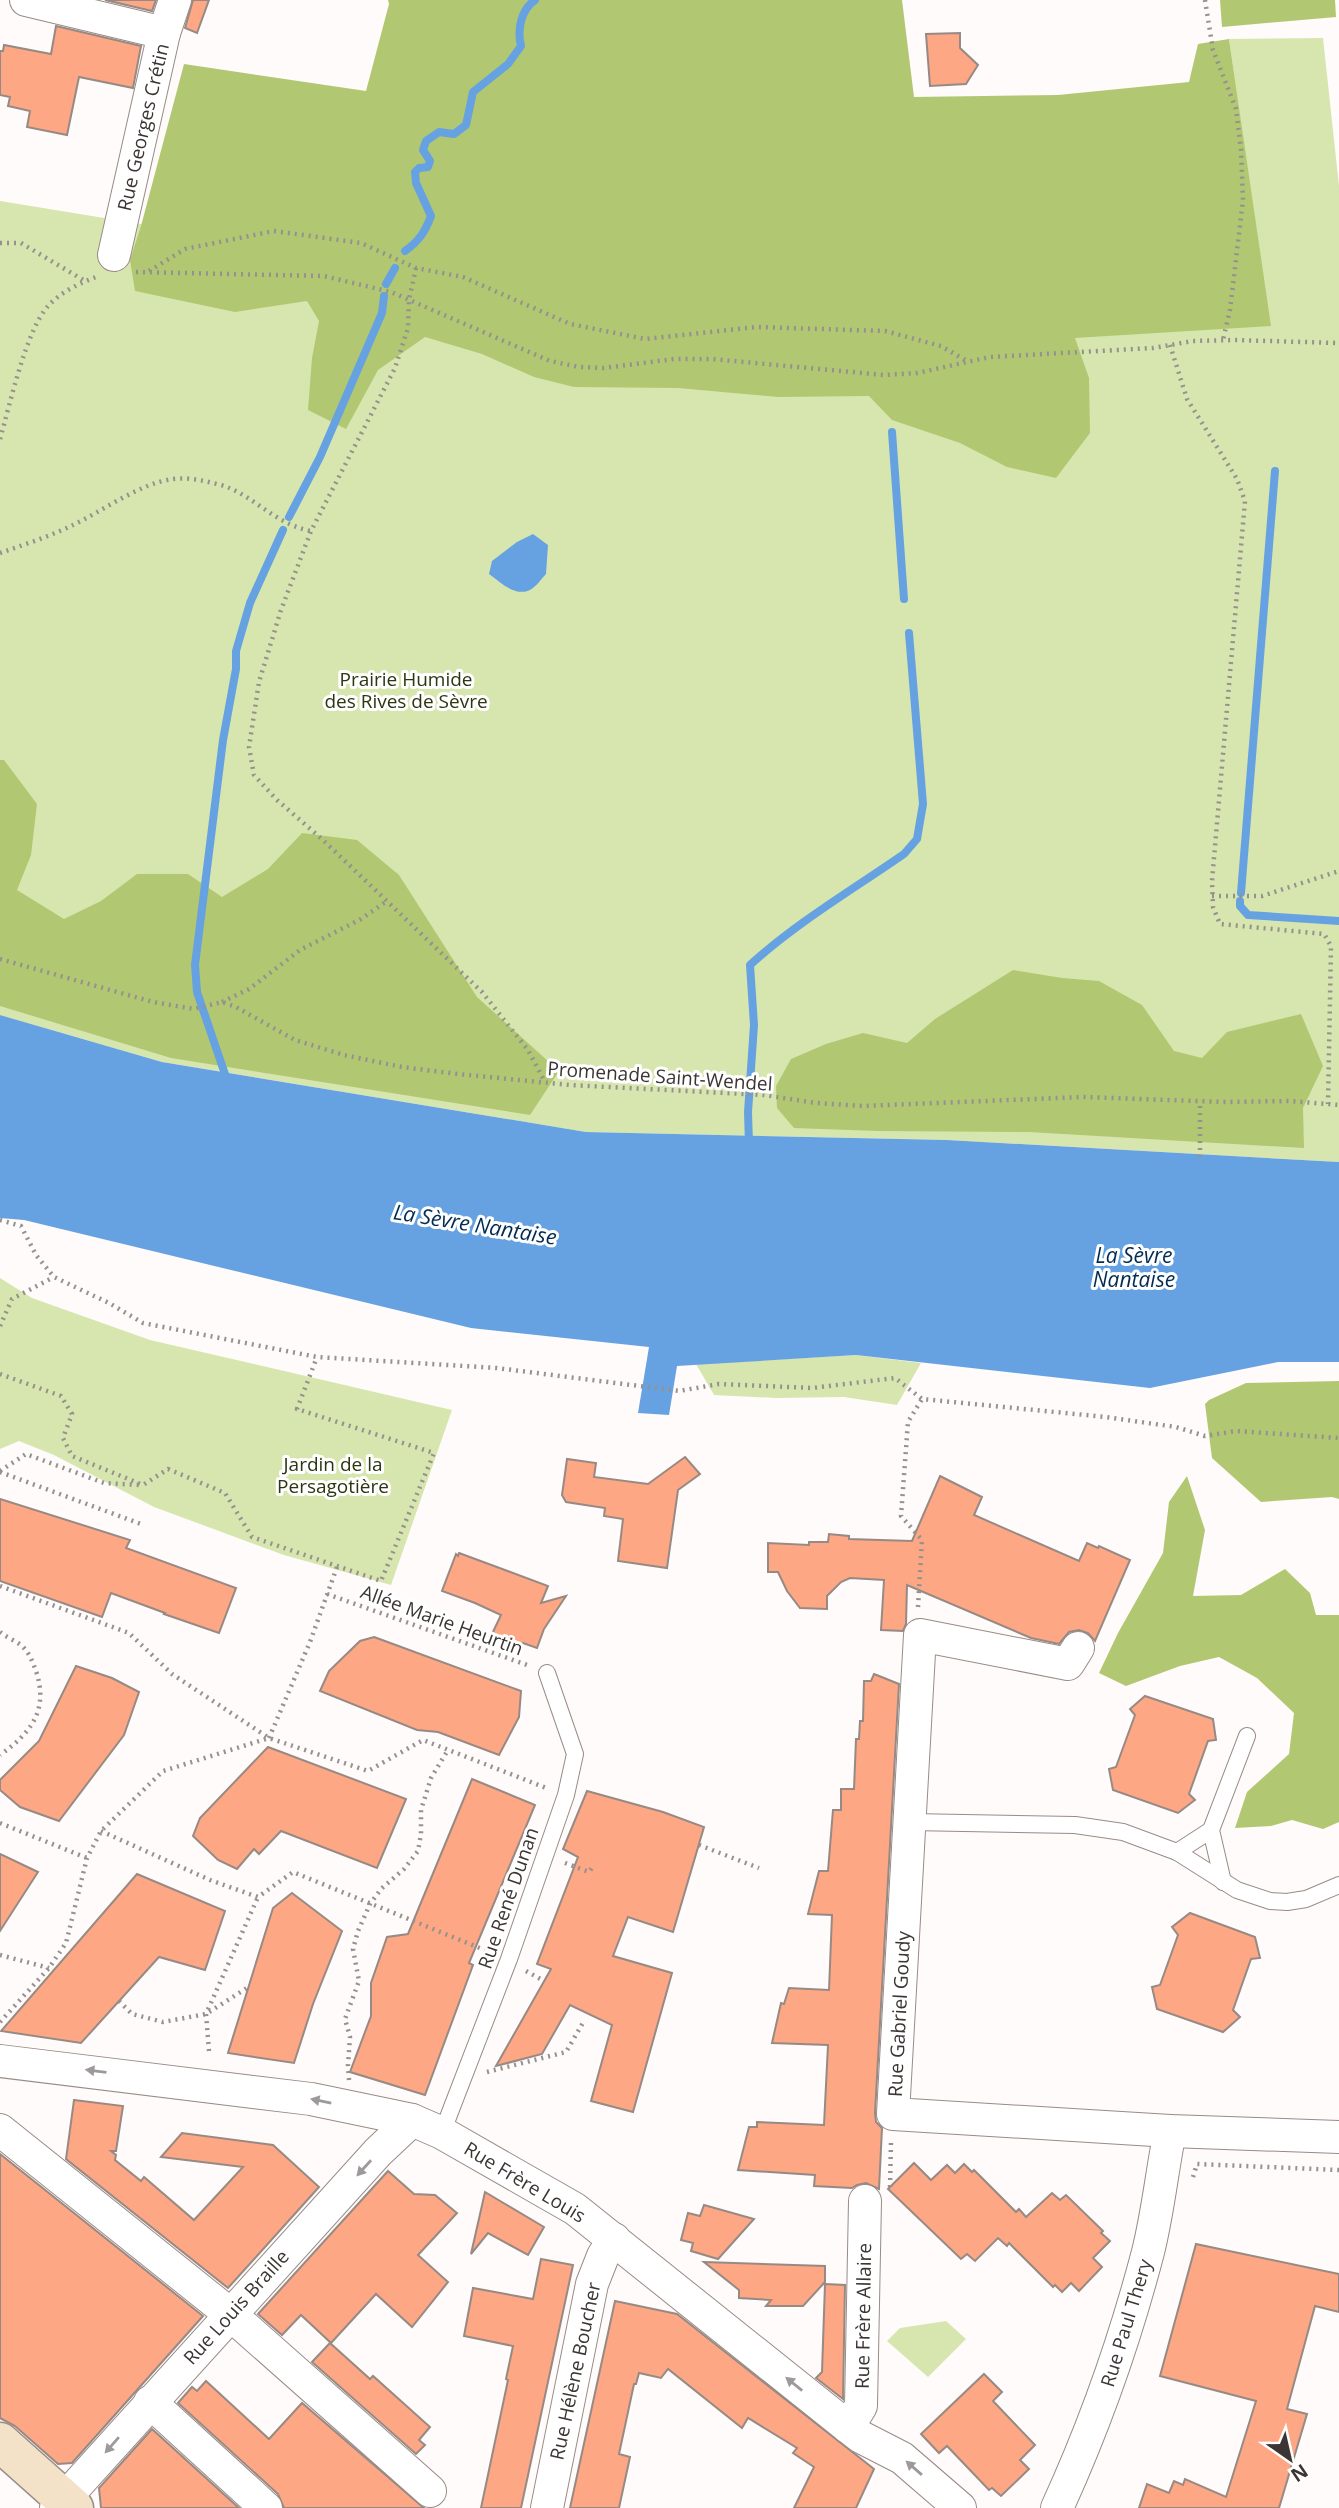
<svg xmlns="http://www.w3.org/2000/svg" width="1339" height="2508" font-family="'Open Sans',sans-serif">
	<rect width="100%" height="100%" fill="#fefbfa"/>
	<!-- green -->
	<g fill="#d7e6ae">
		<polygon points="1323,38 1339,186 1339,1162 947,1140 586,1132 162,1062 0,1015 0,201 264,244 1270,326 1229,39"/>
		<polygon points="0,1278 32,1298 150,1340 452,1410 391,1585 284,1555 154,1507 54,1455 19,1441 0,1449"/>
		<polygon points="856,1355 921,1363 897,1405 844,1397 776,1398 714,1395 696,1364"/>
		<polygon points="946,2321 966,2339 928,2377 887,2341 900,2328"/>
	</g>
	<!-- forest -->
	<g fill="#b2c772">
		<polygon points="388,0 902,0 914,97 1058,95 1189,82 1198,44 1229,39 1271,326 1075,338 1089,378 1090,433 1056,478 1007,467 960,443 892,420 869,396 778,397 678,388 574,387 534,377 482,354 425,337 378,370 346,429 308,410 312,358 319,321 307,301 235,312 135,291 130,260 141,226 184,64 366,91 389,4"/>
		<polygon points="1220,0 1335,0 1336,17 1222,27"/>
		<polygon points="0,760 4,760 37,804 31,855 17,890 64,919 101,901 137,874 188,874 222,897 268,869 302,833 357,840 399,875 477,997 559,1071 530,1115 171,1058 0,1006"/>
		<polygon points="1013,970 1062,978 1099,981 1142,1005 1174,1051 1202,1058 1227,1032 1301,1014 1323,1066 1303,1108 1304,1148 1029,1132 877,1131 794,1128 777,1108 776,1086 791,1059 826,1044 863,1033 907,1043 935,1019"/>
		<polygon points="1339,1381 1339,1499 1332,1497 1261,1502 1212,1458 1205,1404 1209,1400 1246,1383"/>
		<polygon points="1187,1476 1205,1530 1193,1596 1241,1595 1285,1569 1310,1593 1316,1615 1339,1615 1339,1822 1323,1829 1292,1820 1271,1826 1235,1828 1247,1792 1289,1754 1294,1713 1257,1678 1219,1657 1180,1666 1126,1686 1099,1673 1118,1633 1163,1553 1169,1502"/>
	</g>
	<!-- water -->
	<g fill="#66a2e1">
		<path d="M533,534L548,545L546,574C542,578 536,587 530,590C515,597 500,582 489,574L492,561L517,542Z"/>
		<polygon points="0,1015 162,1062 586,1132 947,1140 1339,1162 1339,1362 1278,1362 1150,1388 856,1355 677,1366 669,1415 638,1413 649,1347 471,1328 24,1220 0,1218"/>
	</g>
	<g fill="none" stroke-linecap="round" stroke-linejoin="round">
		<!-- stream -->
		<g stroke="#66a2e1" stroke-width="8">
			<path d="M405,251C419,241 425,232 431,216L416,183L415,172L419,168L428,167L430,161L423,150L426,141L439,132L454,134L466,125L473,92L508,64L521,46C517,29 521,10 535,0"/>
			<polyline points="386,284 395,268"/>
			<polyline points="892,432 904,599"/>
			<polyline points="289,517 320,457 382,313 384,296"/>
			<polyline points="1241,893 1275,471"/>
			<polyline points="1240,901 1240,906 1248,915 1339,921"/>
			<polyline points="227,1080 197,992 195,965 223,740 236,669 236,651 250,603 283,530"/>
			<path d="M749,1144L748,1112L754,1025L750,965C796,923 852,890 904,854L917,839L923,804L909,633"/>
		</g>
	</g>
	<!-- building -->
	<g fill="#fda785" stroke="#978983" stroke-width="2">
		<polygon points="105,0 156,0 152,11"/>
		<polygon points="193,0 209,0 197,33 185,28"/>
		<polygon points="56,26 141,46 133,88 79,77 67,135 27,127 30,111 8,106 10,97 0,95 0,51 3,51 4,45 51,54"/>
		<polygon points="960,33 960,48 978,65 966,84 930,86 926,34"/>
		<polygon points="685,1457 700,1474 678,1490 667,1568 618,1561 623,1519 604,1516 605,1508 566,1502 562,1495 567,1459 596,1463 594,1477 648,1484"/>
		<polygon points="940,1476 982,1497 974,1515 1079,1561 1087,1543 1098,1548 1099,1546 1130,1560 1095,1641 1088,1633 1079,1630 1069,1632 1059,1644 1031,1638 907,1585 906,1624 903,1631 881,1630 884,1580 850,1578 841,1582 827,1596 827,1609 800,1608 787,1591 778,1572 768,1572 768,1543 809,1545 809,1542 828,1542 829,1534 849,1536 849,1539 912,1541"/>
		<polygon points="0,1499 130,1540 126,1548 236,1588 219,1633 164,1614 165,1613 111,1593 102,1617 0,1581"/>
		<polygon points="459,1553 548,1586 541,1603 566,1596 544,1629 537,1648 523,1643 513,1645 511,1641 492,1634 501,1615 475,1603 442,1591 456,1554 458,1556"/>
		<polygon points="374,1637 521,1691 519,1717 499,1755 438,1732 417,1730 320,1691 329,1671 360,1641"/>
		<polygon points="76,1666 112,1678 139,1692 124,1735 59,1821 20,1807 0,1790 0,1780 39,1741"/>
		<polygon points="874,1674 899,1684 875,2113 876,2122 882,2128 879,2189 866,2183 857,2185 852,2188 814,2186 815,2175 738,2170 749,2127 757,2127 757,2122 824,2125 828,2045 772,2043 781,2003 784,2004 789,1988 829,1990 832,1915 808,1914 819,1871 828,1871 833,1810 841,1810 841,1789 854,1789 856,1739 859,1739 860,1721 863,1721 864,1681 871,1681"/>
		<polygon points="1145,1696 1213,1719 1216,1740 1208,1741 1189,1794 1195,1800 1178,1813 1113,1790 1109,1769 1116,1767 1135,1715 1130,1709"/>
		<polygon points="268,1747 406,1799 377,1868 281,1831 259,1854 254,1849 237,1869 218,1860 193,1836 200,1818"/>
		<polygon points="472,1779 535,1805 469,1963 473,1965 425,2095 350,2072 371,2016 371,1983 387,1937 408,1934"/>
		<polygon points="587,1791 663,1812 704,1827 673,1932 628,1917 613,1956 672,1973 633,2112 591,2101 612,2025 570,2005 542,2054 496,2066 551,1969 537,1964 578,1857 563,1849"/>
		<polygon points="0,1854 38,1872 0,1931"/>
		<polygon points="137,1874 225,1911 205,1970 159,1957 81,2043 1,2031"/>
		<polygon points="292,1893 342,1931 313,2004 294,2063 228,2053 273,1908"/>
		<polygon points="1190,1913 1255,1937 1260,1958 1251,1959 1233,2010 1240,2017 1223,2032 1157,2009 1152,1987 1160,1985 1178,1935 1172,1927"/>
		<polygon points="74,2100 123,2106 116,2151 111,2151 116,2155 115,2160 141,2181 144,2177 194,2220 243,2167 161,2157 182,2133 273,2145 319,2187 228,2288 66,2159"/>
		<polygon points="0,2154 203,2316 72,2463 58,2464 15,2426 0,2418"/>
		<polygon points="914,2163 931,2180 947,2165 955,2173 964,2164 972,2172 974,2170 1016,2212 1019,2209 1026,2217 1052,2193 1060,2200 1066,2195 1103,2231 1101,2233 1110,2241 1093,2258 1102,2267 1079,2291 1071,2283 1062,2292 1055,2285 1053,2287 1009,2243 1007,2246 998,2238 975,2261 967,2254 961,2259 888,2189"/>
		<polygon points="388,2171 414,2194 435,2195 457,2213 418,2255 448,2282 412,2327 376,2294 331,2343 301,2315 282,2335 258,2314"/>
		<polygon points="485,2192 544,2227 528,2255 488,2233 471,2254"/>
		<polygon points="704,2205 754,2219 718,2259 691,2251 693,2243 681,2240 688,2213 700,2216"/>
		<polygon points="1196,2244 1339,2274 1339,2312 1315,2306 1287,2409 1307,2414 1279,2508 1139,2508 1147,2484 1169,2493 1174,2481 1183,2485 1185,2479 1226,2497 1256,2401 1160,2376"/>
		<polygon points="541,2259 573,2265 521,2508 481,2508 508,2380 506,2379 513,2346 464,2336 473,2288 533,2299"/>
		<polygon points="704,2262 825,2266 825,2282 803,2306 766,2306 771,2300 739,2298 739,2290"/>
		<polygon points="825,2284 845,2285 843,2399 816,2378 822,2372"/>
		<polygon points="615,2301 677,2314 874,2469 856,2508 794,2508 814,2467 793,2453 797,2448 748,2418 742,2428 668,2369 661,2378 639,2373 636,2384 634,2384 619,2454 630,2457 619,2508 570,2508"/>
		<polygon points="330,2343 370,2379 373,2376 430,2427 419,2440 425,2445 416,2454 312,2362"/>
		<polygon points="984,2374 1002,2392 993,2401 1035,2445 1020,2460 1029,2469 1001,2496 992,2488 989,2490 947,2446 939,2453 921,2434"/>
		<polygon points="206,2381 269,2439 302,2403 424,2508 284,2508 278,2494 178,2403 192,2387 197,2391"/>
		<polygon points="152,2429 239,2508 101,2508 99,2488"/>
	</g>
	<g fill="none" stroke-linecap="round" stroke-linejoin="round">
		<!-- lane casing -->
		<g stroke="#998b86" stroke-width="18">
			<g id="lane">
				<polyline points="910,1822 1075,1825 1123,1832 1177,1852 1237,1890 1270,1901 1287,1902 1306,1899 1339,1885"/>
				<polyline points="1177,1852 1211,1830"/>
				<polyline points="1223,1882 1211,1830 1247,1736"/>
				<polyline points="442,2133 509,1959 566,1795 575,1754 547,1673"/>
			</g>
		</g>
		<!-- street casing -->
		<g stroke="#998b86" stroke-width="34">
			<g id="street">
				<polyline points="26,0 164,33"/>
				<polyline points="114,255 164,33 175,0"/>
				<polyline points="1078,1648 1068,1664 920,1635 893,2114 1170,2131 1339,2137"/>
				<polyline points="0,2061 311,2099 412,2120 442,2133 575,2209 848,2427 861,2437 902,2458 960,2508"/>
				<polyline points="0,2130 230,2314 430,2491"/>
				<polyline points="150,2402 266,2508"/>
				<polyline points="848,2427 861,2406 865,2201"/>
				<polyline points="56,2508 378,2152 412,2120"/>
				<polyline points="547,2508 592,2284 603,2256 614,2239"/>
				<path d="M1057,2508C1095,2425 1125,2340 1148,2252C1158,2212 1162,2171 1170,2131"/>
			</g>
		</g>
		<!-- secondary casing -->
		<g stroke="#998b86" stroke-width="41">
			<polyline id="secondary" points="0,2442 74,2508"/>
		</g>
		<!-- path -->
		<g stroke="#95918f" stroke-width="4.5" stroke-dasharray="2 5" stroke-linecap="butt">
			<polyline points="1205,0 1213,50 1236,109 1241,150 1243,200 1230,310 1223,340"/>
			<polyline points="0,243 21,243 85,281"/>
			<polyline points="416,268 409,300 408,328 395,368 311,531 281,610 259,682 249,747 254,775 277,800 323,840 482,992 528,1050 545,1082"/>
			<polyline points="149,271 185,249 274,231 361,243 416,268 463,277 570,324 645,339 756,327 885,331 941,346 965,360"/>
			<polyline points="136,272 324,276 391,292 550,361 579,367 604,368 674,359 712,359 884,375 917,373 990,357 1153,348 1193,341 1234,340 1339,343"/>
			<polyline points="1170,345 1187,399 1237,479 1245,501 1212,881 1213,907 1220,924 1324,934 1331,946 1328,1104"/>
			<path d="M0,439C10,405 26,329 49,305C61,292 80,283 96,277"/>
			<path d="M0,553C23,545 48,537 71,526C101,512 140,483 173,479C190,477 205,481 221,485C254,495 274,524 311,531"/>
			<polyline points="1212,896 1262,896 1339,871"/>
			<polyline points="0,959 153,1002 194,1009 222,1002 236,1007 295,1040 344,1055 402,1067 458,1074 570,1085 764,1095 816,1103 863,1106 1083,1097 1223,1102 1290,1101 1339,1105"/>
			<polyline points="222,1002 249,989 300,950 361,919 387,901"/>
			<polyline points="1200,1157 1200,1101"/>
			<polyline points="0,1220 21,1226 36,1255 54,1277 109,1303 143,1323 317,1357 497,1368 679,1391 719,1384 812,1388 895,1378 922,1399 1106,1417 1176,1427 1205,1436 1236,1431 1339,1438"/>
			<polyline points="0,1326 12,1299 54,1277"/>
			<polyline points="0,1374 61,1396 72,1414 63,1438 72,1456 143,1485 168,1469 225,1493 252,1537 381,1581 434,1453 297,1409 317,1357"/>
			<polyline points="0,1471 26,1454 104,1483 139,1485"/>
			<polyline points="0,1472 141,1524"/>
			<polyline points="0,1586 129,1633 172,1674 269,1738 368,1771 423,1740 549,1789"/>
			<polyline points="327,1594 530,1666"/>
			<polyline points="918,1607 922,1540 901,1516 908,1422 922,1399"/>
			<path d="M0,1632C7,1638 17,1641 23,1647C30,1654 33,1663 36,1671C49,1710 31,1733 0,1755"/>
			<polyline points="269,1738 310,1642 337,1567"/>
			<polyline points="0,1823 87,1858"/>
			<polyline points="101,1831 210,1880 258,1897 293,1872 492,1953"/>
			<polyline points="699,1845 759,1868"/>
			<polyline points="565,1863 589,1872 594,1865"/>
			<polyline points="0,1955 49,1968"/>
			<polyline points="526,1971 544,1981"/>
			<polyline points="119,2001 132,2014 163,2022 206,2014 250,1986"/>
			<polyline points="0,2022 49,1968 66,1943 87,1858 101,1831 163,1771 269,1738"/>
			<polyline points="209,2051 206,2014 258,1897"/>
			<polyline points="487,2072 566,2052 584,2021"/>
			<polyline points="349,2080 348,2065 350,2037 345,2019 359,1981 353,1949 358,1931 370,1904 381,1889 404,1869 418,1851 421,1834 421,1810 431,1778 448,1750"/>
			<polyline points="1193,2177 1197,2164 1339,2170"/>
			<polyline points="890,2187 891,2143"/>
		</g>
		<!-- lane -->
		<use href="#lane" stroke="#fff" stroke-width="16"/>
		<!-- street -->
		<use href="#street" stroke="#fff" stroke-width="32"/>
		<!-- secondary -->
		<use href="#secondary" stroke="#f3e2c8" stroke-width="38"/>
	</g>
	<!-- one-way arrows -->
	<defs><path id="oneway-solid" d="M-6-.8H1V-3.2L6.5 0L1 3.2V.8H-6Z" transform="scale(1.75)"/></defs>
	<g fill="#9d9a99">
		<use href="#oneway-solid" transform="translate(96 2071) rotate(-173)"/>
		<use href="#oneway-solid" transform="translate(321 2101) rotate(-168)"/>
		<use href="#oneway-solid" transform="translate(364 2168) rotate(132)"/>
		<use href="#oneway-solid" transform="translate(794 2384) rotate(-141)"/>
		<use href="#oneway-solid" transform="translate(112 2445) rotate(131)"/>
		<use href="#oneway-solid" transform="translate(914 2468) rotate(-139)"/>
	</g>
	<g text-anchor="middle" stroke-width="6" stroke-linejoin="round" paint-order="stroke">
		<!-- street labels -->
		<g font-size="19" fill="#3b3533" stroke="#fff">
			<text transform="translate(143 127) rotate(-77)" y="7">Rue Georges Crétin</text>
			<text transform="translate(660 1076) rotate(4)" y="7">Promenade Saint-Wendel</text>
			<text transform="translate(442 1620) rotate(20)" y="7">Allée Marie Heurtin</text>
			<text transform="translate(508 1898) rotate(-71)" y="7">Rue René Dunan</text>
			<text transform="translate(899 2014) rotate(-87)" y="7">Rue Gabriel Goudy</text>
			<text transform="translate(525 2182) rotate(31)" y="7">Rue Frère Louis</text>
			<text transform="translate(236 2307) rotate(-48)" y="7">Rue Louis Braille</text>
			<text transform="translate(863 2316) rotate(-89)" y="7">Rue Frère Allaire</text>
			<text transform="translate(1126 2323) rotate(-73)" y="7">Rue Paul Thery</text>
			<text transform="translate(575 2371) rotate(-78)" y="7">Rue Hélène Boucher</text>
		</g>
		<!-- park labels -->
		<g font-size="19" fill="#2d3511" stroke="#fff">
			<text x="406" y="686">Prairie Humide<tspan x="406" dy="22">des Rives de Sèvre</tspan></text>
			<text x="333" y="1471">Jardin de la<tspan x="333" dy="22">Persagotière</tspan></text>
		</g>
		<!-- water labels -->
		<g font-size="21" font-style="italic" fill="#002b53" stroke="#fff">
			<text transform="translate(475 1225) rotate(9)" y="7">La Sèvre Nantaise</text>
			<text x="1134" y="1263">La Sèvre<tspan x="1134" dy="24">Nantaise</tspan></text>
		</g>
	</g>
	<!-- north arrow -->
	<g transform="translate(1290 2459) rotate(146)" stroke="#ffffff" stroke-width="5" paint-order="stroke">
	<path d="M0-5L12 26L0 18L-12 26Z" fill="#3b3533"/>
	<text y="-10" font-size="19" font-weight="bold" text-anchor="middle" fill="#3b3533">N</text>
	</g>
</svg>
